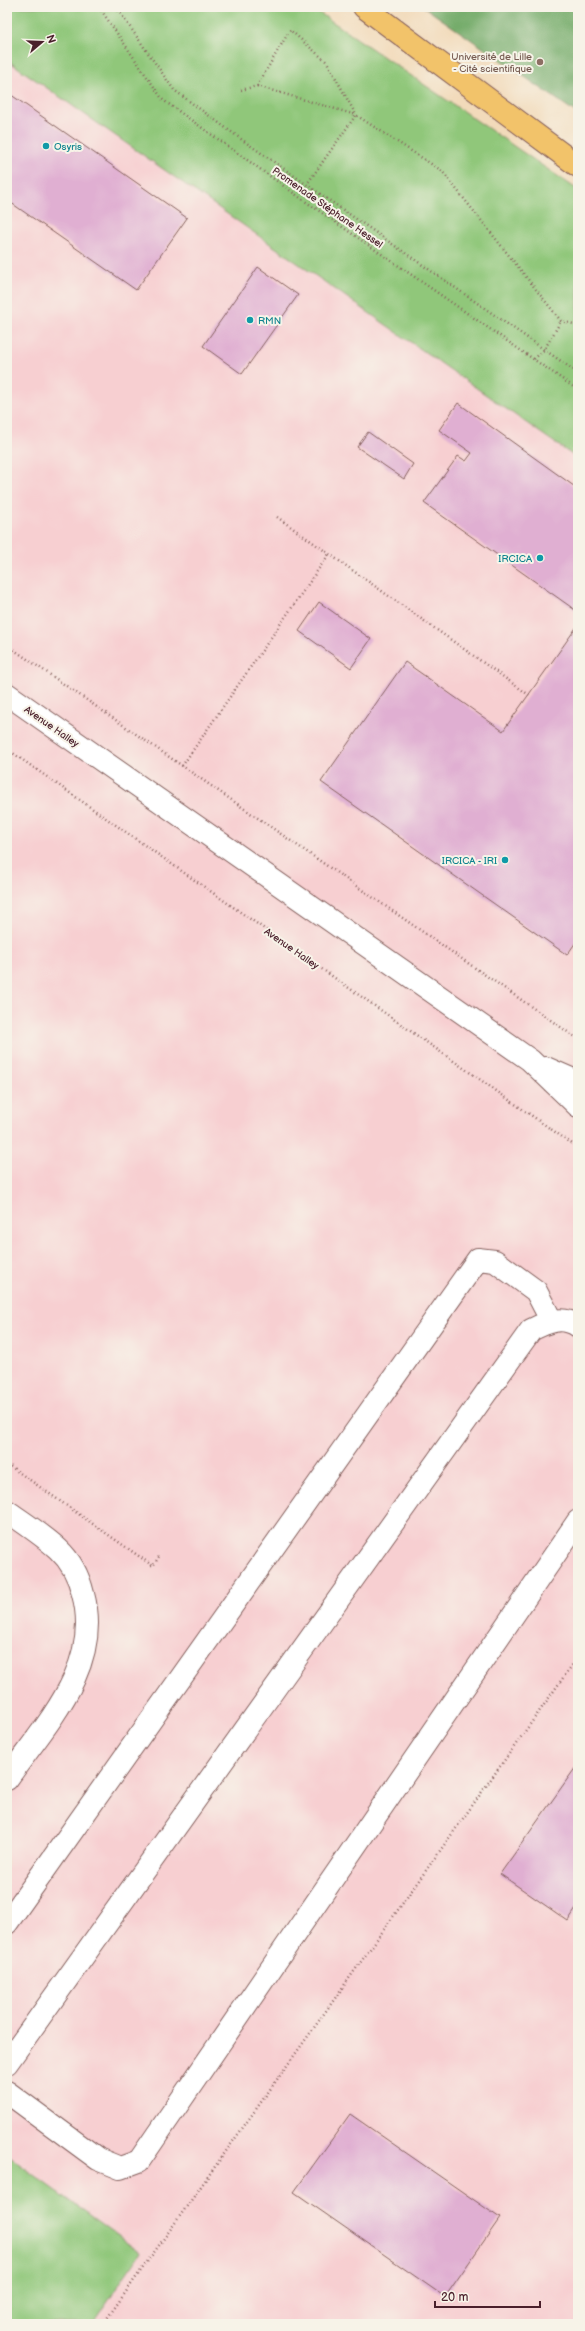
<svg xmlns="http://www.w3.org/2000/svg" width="585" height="2331" font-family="'Balsamiq Sans',sans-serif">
	<rect width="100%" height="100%" fill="#f7f3e8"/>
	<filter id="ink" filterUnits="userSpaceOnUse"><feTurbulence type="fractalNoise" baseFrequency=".025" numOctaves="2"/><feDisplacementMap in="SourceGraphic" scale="8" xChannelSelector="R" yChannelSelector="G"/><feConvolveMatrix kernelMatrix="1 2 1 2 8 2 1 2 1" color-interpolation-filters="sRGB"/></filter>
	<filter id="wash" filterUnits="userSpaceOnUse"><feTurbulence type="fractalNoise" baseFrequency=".012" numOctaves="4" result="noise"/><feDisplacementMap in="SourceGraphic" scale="16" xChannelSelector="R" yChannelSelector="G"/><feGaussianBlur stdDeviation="0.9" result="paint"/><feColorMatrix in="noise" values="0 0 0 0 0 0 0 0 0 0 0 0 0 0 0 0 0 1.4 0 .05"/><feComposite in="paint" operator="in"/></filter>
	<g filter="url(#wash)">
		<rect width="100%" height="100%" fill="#f2daba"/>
		<!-- built -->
		<polygon fill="#f7cfd1" points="7,60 578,459 578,2324 7,2324"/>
		<!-- green -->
		<g fill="#90c77a" stroke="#6d7352">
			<polygon points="7,7 311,7 578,190 578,459 7,60"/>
			<polygon points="7,2155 141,2252 92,2324 7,2324"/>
		</g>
		<!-- forest -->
		<polygon fill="#74ac6a" stroke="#5f664a" points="424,7 578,7 578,114"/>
		<g id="blocks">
			<!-- building -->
			<g fill="#e0afd2">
				<polygon points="7,92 187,218 136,290 7,200"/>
				<polygon points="258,267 298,295 242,374 203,346"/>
				<polygon points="458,403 578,489 578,612 424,503 458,456 466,461 472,453 439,430"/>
				<polygon points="368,432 413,464 404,479 357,447"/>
				<polygon points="319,602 371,639 351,668 299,631"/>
				<polygon points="578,625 578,939 567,955 321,782 405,662 503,731"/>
				<polygon points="576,1767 578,1768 578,1906 568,1921 500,1874"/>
				<polygon points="350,2114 500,2218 445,2297 294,2192"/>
			</g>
		</g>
	</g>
	<g filter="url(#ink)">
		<use href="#blocks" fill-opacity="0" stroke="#85605d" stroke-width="1"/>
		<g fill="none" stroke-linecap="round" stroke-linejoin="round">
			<!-- minor casing -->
			<g stroke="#85605d" stroke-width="24">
				<g id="minor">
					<polyline points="7,694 530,1060 578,1106"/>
					<polyline points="546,1068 578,1082"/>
					<path d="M7,1511C24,1523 43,1535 58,1549C71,1561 79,1577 83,1594C103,1666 45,1725 7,1779"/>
					<polyline points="7,1923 478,1259 495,1261 536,1291 551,1320"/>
					<path d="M7,2063L531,1330C547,1322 562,1315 578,1326"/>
					<polyline points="7,2092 98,2159 120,2168 139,2161 578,1521"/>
				</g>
			</g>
			<!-- major casing -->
			<g stroke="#85605d" stroke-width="24">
				<polyline id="major" points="364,7 578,166"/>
			</g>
			<!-- path -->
			<g stroke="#85605d" stroke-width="2.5" stroke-dasharray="1 3" stroke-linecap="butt">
				<polyline points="99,7 163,100 302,199 578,390"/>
				<polyline points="116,7 174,90 241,139 578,373"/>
				<polyline points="257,86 356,115 307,184"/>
				<polyline points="241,90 257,86 290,30 327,62 356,115 442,171 561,321 578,325"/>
				<polyline points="534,359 544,350 561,321"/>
				<polyline points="277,517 529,695"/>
				<polyline points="7,645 578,1039"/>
				<polyline points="7,749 578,1148"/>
				<polyline points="182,766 329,554"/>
				<polyline points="7,1464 153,1566 160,1555"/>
				<polyline points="103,2324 578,1657"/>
			</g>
			<!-- minor -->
			<use href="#minor" stroke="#fff" stroke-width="22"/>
			<!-- major -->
			<use href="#major" stroke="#f2c36a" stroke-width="22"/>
		</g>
	</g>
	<!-- markers -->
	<circle fill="#8d6e63" stroke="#f7f3e8" stroke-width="1.5" cx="540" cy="62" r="4"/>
	<g fill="#0f9aa8" stroke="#f7f3e8" stroke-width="1.5">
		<circle cx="46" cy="146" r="4"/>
		<circle cx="250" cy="320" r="4"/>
		<circle cx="540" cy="558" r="4"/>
		<circle cx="505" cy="860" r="4"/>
	</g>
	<g text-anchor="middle" stroke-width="4" stroke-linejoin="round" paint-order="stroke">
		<!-- education labels -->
		<g font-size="10" fill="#785e54" stroke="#f7f3e8" text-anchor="end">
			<text x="532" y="60">Université de Lille<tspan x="532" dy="12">‐ Cité scientifique</tspan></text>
		</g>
		<!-- culture labels -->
		<g font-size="10" fill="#0d838f" stroke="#f7f3e8" text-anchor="start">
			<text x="54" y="150">Osyris</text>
			<text x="258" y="324">RMN</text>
			<text x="532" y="562" text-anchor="end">IRCICA</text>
			<text x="497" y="864" text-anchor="end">IRCICA - IRI</text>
		</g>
		<!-- street labels -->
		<g font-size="10" fill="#4a1f2b" stroke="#f7f3e8">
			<text transform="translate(328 207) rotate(35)" y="4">Promenade Stéphane Hessel</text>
			<text transform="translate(52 726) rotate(35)" y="4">Avenue Halley</text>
			<text transform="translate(292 948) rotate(35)" y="4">Avenue Halley</text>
		</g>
	</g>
	<!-- margin -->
	<rect width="585" height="2331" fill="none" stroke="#f7f3e8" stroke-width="24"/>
	<!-- north arrow -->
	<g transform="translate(42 42) rotate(71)" stroke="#f7f3e8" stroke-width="3" paint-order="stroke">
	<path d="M0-3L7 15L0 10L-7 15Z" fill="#4a1f2b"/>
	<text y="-6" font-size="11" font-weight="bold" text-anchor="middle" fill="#4a1f2b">N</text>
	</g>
	<!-- scale -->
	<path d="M435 2301v6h105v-6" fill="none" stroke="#4a1f2b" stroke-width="2"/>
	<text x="441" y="2301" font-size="12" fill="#4a1f2b" stroke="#f7f3e8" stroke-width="3" paint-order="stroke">20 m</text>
</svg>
